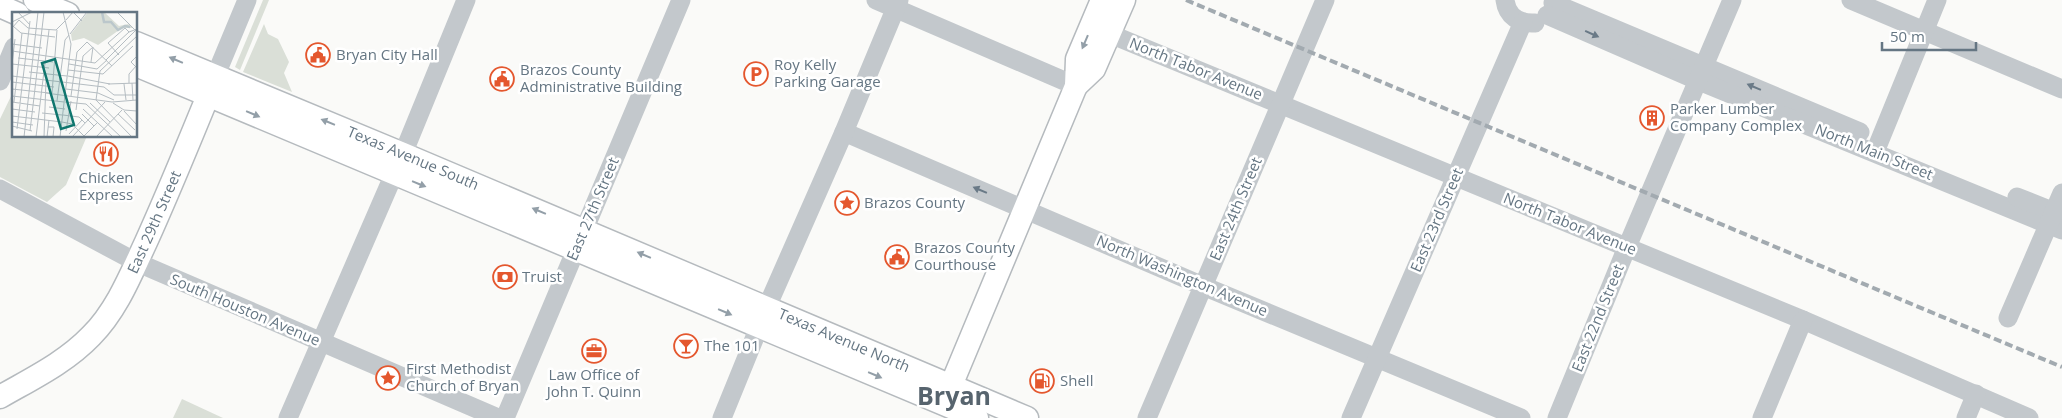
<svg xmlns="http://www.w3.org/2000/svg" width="2062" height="418" font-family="'Open Sans',sans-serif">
	<rect width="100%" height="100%" fill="#fafaf8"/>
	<!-- green -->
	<g fill="#dadfd7">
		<polygon points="263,0 269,0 240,70 235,67"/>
		<polygon points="264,24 268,34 278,39 289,62 284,73 292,92 243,72"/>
		<polygon points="14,90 14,136 87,136 66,185 47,202 0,177 0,119"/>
		<polygon points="182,399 223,418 173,418"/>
	</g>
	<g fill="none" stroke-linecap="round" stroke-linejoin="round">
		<!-- major casing -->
		<g stroke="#b5babe" stroke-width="25">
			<g id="major">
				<polyline points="35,0 68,14"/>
				<polyline points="0,6 18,14"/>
				<path id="s1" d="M136,43L403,154L1027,418"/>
				<polyline points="136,65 977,418"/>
				<polyline points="1076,86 1094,69 1124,0"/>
				<path id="s2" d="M0,397C31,379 65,363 91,336C117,310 131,274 146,242C170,189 192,135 214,81"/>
				<polyline points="945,400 1076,86 1077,59 1102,0"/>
			</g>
		</g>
		<!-- minor -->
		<g stroke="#c3c8cc" stroke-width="19">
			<polyline points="876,0 1076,86"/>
			<path d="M1505,0C1507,16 1519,24 1535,23"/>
			<polyline points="1851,0 2062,89"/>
			<polyline points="1553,3 1860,132"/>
			<polyline points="1547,15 1699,81 2062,230"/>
			<polyline points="1110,34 1803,320 2029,418"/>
			<polyline points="215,77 247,0"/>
			<polyline points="0,81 14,47"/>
			<polyline points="844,132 1203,286 1521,418"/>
			<polyline points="1875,152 1937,0"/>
			<polyline points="403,154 466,0"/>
			<polyline points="0,189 136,262 498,418"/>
			<polyline points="2017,197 2062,215"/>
			<polyline points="767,307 844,132 899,0"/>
			<polyline points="2008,318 2062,193"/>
			<polyline points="288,418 394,174"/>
			<polyline points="505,418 681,0"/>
			<polyline points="722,418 759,327"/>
			<polyline points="1147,418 1325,0"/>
			<polyline points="1351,418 1523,22"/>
			<polyline points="1557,418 1627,247 1732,0"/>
			<polyline points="1762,418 1803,320"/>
			<polyline points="1966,418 1976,394"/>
		</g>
		<!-- major -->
		<use href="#major" stroke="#fff" stroke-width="22"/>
		<!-- rail -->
		<polyline stroke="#a2aab0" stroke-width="4" stroke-dasharray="8 4" stroke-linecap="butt" points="1186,0 2062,367"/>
	</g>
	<!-- one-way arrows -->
	<defs><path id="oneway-solid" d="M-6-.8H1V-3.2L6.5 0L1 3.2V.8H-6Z" transform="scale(1.25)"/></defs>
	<g fill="#6a7a87">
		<use href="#oneway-solid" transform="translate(1592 34) rotate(24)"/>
		<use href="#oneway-solid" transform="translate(1754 87) rotate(-157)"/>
		<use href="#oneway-solid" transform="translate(980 190) rotate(-157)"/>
	</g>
	<g fill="#939fa8">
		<use href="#oneway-solid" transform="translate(1085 42) rotate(113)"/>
		<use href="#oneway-solid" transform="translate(176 60) rotate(-157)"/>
		<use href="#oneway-solid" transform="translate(253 114) rotate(23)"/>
		<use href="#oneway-solid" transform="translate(328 122) rotate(-158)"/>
		<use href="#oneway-solid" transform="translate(419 184) rotate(22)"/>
		<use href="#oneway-solid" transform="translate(539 211) rotate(-157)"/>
		<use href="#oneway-solid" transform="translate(644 255) rotate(-157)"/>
		<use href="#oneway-solid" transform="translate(725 312) rotate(23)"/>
		<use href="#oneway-solid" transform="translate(875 375) rotate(23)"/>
	</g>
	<!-- icons -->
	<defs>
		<g id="civic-ring" transform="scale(1.25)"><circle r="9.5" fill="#fff" stroke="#e4572e" stroke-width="1.5"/><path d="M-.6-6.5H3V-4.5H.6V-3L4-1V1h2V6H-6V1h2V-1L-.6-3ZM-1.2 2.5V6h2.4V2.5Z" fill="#e4572e"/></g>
		<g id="parking-ring" transform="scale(1.25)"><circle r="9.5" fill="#fff" stroke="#e4572e" stroke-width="1.5"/><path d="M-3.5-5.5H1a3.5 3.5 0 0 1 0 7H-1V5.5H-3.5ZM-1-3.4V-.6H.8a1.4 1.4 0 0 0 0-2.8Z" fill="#e4572e"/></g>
		<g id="building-ring" transform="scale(1.25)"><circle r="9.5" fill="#fff" stroke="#e4572e" stroke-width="1.5"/><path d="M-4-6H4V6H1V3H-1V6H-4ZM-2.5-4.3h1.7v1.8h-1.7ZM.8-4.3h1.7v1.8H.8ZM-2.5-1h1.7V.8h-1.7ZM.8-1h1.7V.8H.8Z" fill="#e4572e"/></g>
		<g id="restaurant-ring" transform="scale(1.25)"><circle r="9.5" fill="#fff" stroke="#e4572e" stroke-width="1.5"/><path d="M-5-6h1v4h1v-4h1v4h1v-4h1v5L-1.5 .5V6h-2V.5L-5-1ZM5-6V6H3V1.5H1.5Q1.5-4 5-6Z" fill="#e4572e"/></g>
		<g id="sight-ring" transform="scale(1.25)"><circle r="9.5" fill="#fff" stroke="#e4572e" stroke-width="1.5"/><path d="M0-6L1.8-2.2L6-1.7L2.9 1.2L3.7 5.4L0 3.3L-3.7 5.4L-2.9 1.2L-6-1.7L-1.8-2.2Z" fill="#e4572e"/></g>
		<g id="bank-ring" transform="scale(1.25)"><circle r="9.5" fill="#fff" stroke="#e4572e" stroke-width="1.5"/><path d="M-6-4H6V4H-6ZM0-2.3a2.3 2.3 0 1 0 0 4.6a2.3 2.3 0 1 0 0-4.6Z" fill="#e4572e"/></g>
		<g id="bar-ring" transform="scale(1.25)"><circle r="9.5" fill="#fff" stroke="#e4572e" stroke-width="1.5"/><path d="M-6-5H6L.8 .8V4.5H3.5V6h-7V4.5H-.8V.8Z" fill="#e4572e"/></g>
		<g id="office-ring" transform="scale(1.25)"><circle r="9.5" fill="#fff" stroke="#e4572e" stroke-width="1.5"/><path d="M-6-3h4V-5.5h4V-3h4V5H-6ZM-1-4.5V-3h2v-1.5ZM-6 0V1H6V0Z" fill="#e4572e"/></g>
		<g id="fuel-ring" transform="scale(1.25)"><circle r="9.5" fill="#fff" stroke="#e4572e" stroke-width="1.5"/><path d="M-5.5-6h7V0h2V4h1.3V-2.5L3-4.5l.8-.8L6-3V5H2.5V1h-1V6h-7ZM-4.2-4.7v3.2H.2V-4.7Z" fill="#e4572e"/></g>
	</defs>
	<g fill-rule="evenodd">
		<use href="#civic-ring" x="318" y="55"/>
		<use href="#parking-ring" x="756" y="74"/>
		<use href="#civic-ring" x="502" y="79"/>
		<use href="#building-ring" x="1652" y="118"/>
		<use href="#restaurant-ring" x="106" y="154"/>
		<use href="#sight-ring" x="847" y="203"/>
		<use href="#civic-ring" x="897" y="257"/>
		<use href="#bank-ring" x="505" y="277"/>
		<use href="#bar-ring" x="686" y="346"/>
		<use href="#office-ring" x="594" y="351"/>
		<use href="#sight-ring" x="388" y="378"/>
		<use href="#fuel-ring" x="1042" y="381"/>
	</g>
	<g text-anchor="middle" stroke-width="5" stroke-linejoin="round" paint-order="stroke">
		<!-- poi labels -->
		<g font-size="15" fill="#657683" stroke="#fff" text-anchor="start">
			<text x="336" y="60">Bryan City Hall</text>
			<text x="774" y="70">Roy Kelly<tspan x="774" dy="17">Parking Garage</tspan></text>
			<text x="520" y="75">Brazos County<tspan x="520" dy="17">Administrative Building</tspan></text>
			<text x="1670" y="114">Parker Lumber<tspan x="1670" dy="17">Company Complex</tspan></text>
			<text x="106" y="183" text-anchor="middle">Chicken<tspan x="106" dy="17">Express</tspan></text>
			<text x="864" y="208">Brazos County</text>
			<text x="914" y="253">Brazos County<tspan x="914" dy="17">Courthouse</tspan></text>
			<text x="522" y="282">Truist</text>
			<text x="704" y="351">The 101</text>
			<text x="406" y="374">First Methodist<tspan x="406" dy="17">Church of Bryan</tspan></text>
			<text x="594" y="380" text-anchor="middle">Law Office of<tspan x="594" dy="17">John T. Quinn</tspan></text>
			<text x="1060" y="386">Shell</text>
		</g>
		<!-- street labels -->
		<g font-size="15" fill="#657683" stroke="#fff">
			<text transform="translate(1196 69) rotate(22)" y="5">North Tabor Avenue</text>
			<text transform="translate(1874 152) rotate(22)" y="5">North Main Street</text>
			<text dy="5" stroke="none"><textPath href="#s1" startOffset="300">Texas Avenue South</textPath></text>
			<text transform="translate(593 209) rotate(-67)" y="5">East 27th Street</text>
			<text transform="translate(1236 209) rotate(-67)" y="5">East 24th Street</text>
			<text transform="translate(1437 220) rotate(-67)" y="5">East 23rd Street</text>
			<text dy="5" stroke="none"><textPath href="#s2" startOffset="241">East 29th Street</textPath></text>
			<text transform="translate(1570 224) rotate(22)" y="5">North Tabor Avenue</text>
			<text transform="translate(1182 276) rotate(23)" y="5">North Washington Avenue</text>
			<text transform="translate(245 310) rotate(23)" y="5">South Houston Avenue</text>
			<text transform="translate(1598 318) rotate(-68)" y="5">East 22nd Street</text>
			<text dy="5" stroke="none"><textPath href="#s1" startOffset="768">Texas Avenue North</textPath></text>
		</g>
		<!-- town labels -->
		<g font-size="25" font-weight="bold" fill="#57646e" stroke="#fff">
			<text x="954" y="405">Bryan</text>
		</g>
	</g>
	<!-- overview -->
	<g transform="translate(12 12)">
		<rect width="125" height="125" fill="#fafaf8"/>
		<path d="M76,0H92L107,14L116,12L121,16H110L86,33L72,26L60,29L59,22Z" fill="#dadfd7"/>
		<path fill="none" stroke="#bbc7cb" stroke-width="2.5" d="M90,0L92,10H99L106,18L113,14L118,15"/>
		<path fill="none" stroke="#b5bdc2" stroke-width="1" d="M6,0L18,13M105,0L123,18M54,8L61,0L70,9M0,10L20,0M1,14L9,21L43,25M0,16L7,8L16,16L44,18L53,9M58,22L75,0M3,27L0,52L37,56M0,32L30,36M0,39L83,51L117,20L125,17M107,43L96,31L113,16L117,20M6,46L41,50M94,48L124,18M79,50L81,35M57,52L85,57L95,48M124,55L119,50L125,44M56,58L91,62L121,34M17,60L55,64M0,64L92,75L102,83H125M56,64L98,72M0,70L42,75M117,71V62L125,53M120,71L121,88M96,72L125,71M112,72L114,88M0,77L37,81M54,77L86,81L102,88M34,81L100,90L125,88M40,81L45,18M0,84L52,90M59,84L65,40L75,30L100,54M45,89L53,28L57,23M0,90L28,94M2,90L10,21M53,90L74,92L109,125M8,91L18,9M78,91L98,110M101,91L112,98L125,99M37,95L53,97M0,97L23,100M71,97L101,125M64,98L71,44L81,35M112,99L125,113M30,101L50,103M70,102L82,114M106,102L123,118M51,103L67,105L73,111M0,104L50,110M0,110L21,113M50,110L60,112L73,125M0,114L20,119M36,115H42L41,125M5,117L8,92M18,119L32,0M54,119L59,89M57,122L70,108M72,124L86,110M12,125L26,0M24,125L37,18M32,125L34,68M35,125L37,108M48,125L59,32L51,0M60,125L93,90M84,125L110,98M120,125L84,88L88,59L125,24"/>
		<path fill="#0f766e" fill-opacity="0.15" stroke="#0f766e" stroke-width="2.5" d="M43,47L62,113L49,117L30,51Z"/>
		<rect width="125" height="125" fill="none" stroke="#657683" stroke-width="2.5"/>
	</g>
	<!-- scale -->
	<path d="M1882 42v8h94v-8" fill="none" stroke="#657683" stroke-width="2.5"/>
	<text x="1890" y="42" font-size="15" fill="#657683" stroke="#ffffff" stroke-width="4" paint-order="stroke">50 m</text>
</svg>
